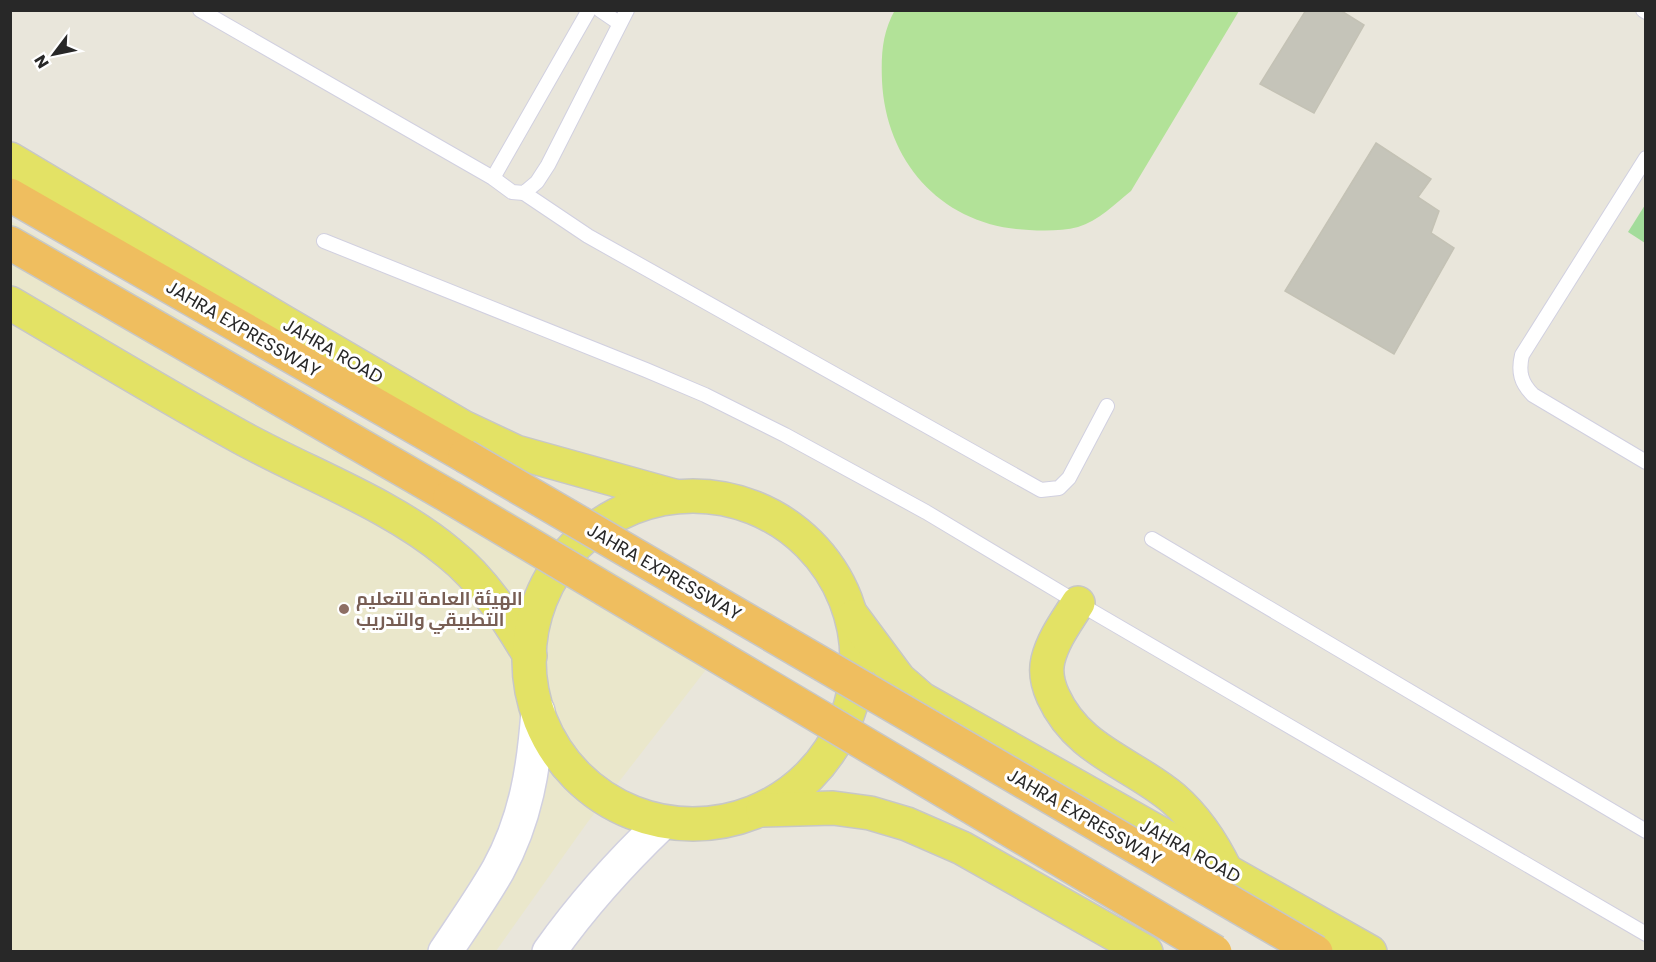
<svg xmlns="http://www.w3.org/2000/svg" width="1656" height="962" font-family="Poppins,Cairo,sans-serif">
	<rect width="100%" height="100%" fill="#e9e6db"/>
	<!-- education -->
	<polygon fill="#eae7cb" points="11,221 303,388 729,640 587,823 496,951 11,952"/>
	<!-- green -->
	<polygon fill="#a3dc9b" points="1645,205 1645,243 1628,232"/>
	<!-- pitch -->
	<path fill="#b2e298" d="M895,10H1239V11L1131,191C1115,204 1098,221 1078,227C1063,231 1044,231 1029,230C944,227 886,164 882,81C881,55 882,33 895,10Z"/>
	<!-- building -->
	<g fill="#c5c4b9" stroke="#c4c2b5" stroke-width="1.5">
		<polygon points="1306,10 1340,10 1364,25 1314,113 1260,84"/>
		<polygon points="1376,143 1431,179 1418,197 1439,211 1431,233 1454,248 1394,354 1285,291"/>
	</g>
	<g fill="none" stroke-linecap="round" stroke-linejoin="round">
		<!-- lane casing -->
		<g stroke="#d1d0e0" stroke-width="16">
			<g id="lane">
				<polyline points="200,10 493,178 512,192 524,193 537,182 548,165 627,10"/>
				<polyline points="600,10 619,23"/>
				<polyline points="1643,10 1646,12"/>
				<path d="M1646,158L1522,355C1518,372 1521,383 1533,395L1646,462"/>
				<polyline points="493,178 589,10"/>
				<polyline points="524,193 588,236 1041,490 1059,488 1069,478 1107,406"/>
				<polyline points="324,241 646,370 705,395 785,435 926,512 1078,603 1646,934"/>
				<polyline points="1152,539 1646,831"/>
			</g>
		</g>
		<!-- secondary casing -->
		<g stroke="#d1d0e0" stroke-width="36">
			<g id="secondary">
				<path d="M445,952C463,925 482,898 498,870C526,819 534,768 538,711"/>
				<path d="M549,952C583,904 621,862 663,822"/>
			</g>
		</g>
		<!-- primary casing -->
		<g stroke="#c7c7c7" stroke-width="36">
			<g id="primary">
				<polyline points="10,159 280,320 463,427 516,452 674,496"/>
				<path d="M10,303C85,347 159,392 235,434C304,473 388,502 449,553C483,580 508,619 530,656"/>
				<circle cx="693" cy="660" r="164"/>
				<path d="M1078,603C1067,621 1053,639 1048,660C1045,672 1048,685 1053,696C1078,751 1130,762 1173,798C1196,818 1213,844 1226,871"/>
				<polyline points="853,617 899,679 922,699 1370,952"/>
				<polyline points="763,810 833,808 870,813 907,824 962,848 1146,952"/>
			</g>
		</g>
		<!-- highway casing -->
		<g stroke="#c7c7c7" stroke-width="36">
			<g id="highway">
				<polyline points="10,195 465,456"/>
				<polyline points="10,243 450,497"/>
			</g>
		</g>
		<!-- lane -->
		<use href="#lane" stroke="#fff" stroke-width="14"/>
		<!-- secondary -->
		<use href="#secondary" stroke="#fff" stroke-width="33"/>
		<!-- primary -->
		<use href="#primary" stroke="#e3e265" stroke-width="33"/>
		<!-- highway -->
		<use href="#highway" stroke="#efbe5f" stroke-width="33"/>
		<!-- highway-bridge casing -->
		<g stroke="#c7c7c7" stroke-width="36" stroke-linecap="butt">
			<g id="highway-bridge">
				<polyline points="465,456 1316,952"/>
				<polyline points="450,497 1215,952"/>
			</g>
		</g>
		<!-- highway-bridge -->
		<use href="#highway-bridge" stroke="#efbe5f" stroke-width="33"/>
	</g>
	<!-- markers -->
	<circle fill="#8d6e63" stroke="#fff" stroke-width="2" cx="344" cy="609" r="6"/>
	<g text-anchor="middle" stroke-width="6" stroke-linejoin="round" paint-order="stroke">
		<!-- street labels -->
		<g font-size="18" fill="#282828" stroke="#fff">
			<text transform="translate(243 329) rotate(30)" y="6">JAHRA EXPRESSWAY</text>
			<text transform="translate(333 351) rotate(30)" y="6">JAHRA ROAD</text>
			<text transform="translate(664 572) rotate(30)" y="6">JAHRA EXPRESSWAY</text>
			<text transform="translate(1084 817) rotate(30)" y="6">JAHRA EXPRESSWAY</text>
			<text transform="translate(1190 851) rotate(29)" y="6">JAHRA ROAD</text>
		</g>
		<!-- education labels -->
		<g font-size="18" font-weight="bold" fill="#785e54" stroke="#fff" text-anchor="start">
			<text x="356" y="605">الهيئة العامة للتعليم<tspan x="356" dy="21">التطبيقي والتدريب</tspan></text>
		</g>
	</g>
	<!-- border -->
	<rect width="1656" height="962" fill="none" stroke="#282828" stroke-width="24"/>
	<!-- north arrow -->
	<g transform="translate(54 54) rotate(238)" stroke="#ffffff" stroke-width="4.5" paint-order="stroke">
	<path d="M0-4.5L10 22L0 15L-10 22Z" fill="#282828"/>
	<text y="-9" font-size="16" font-weight="bold" text-anchor="middle" fill="#282828">N</text>
	</g>
</svg>
